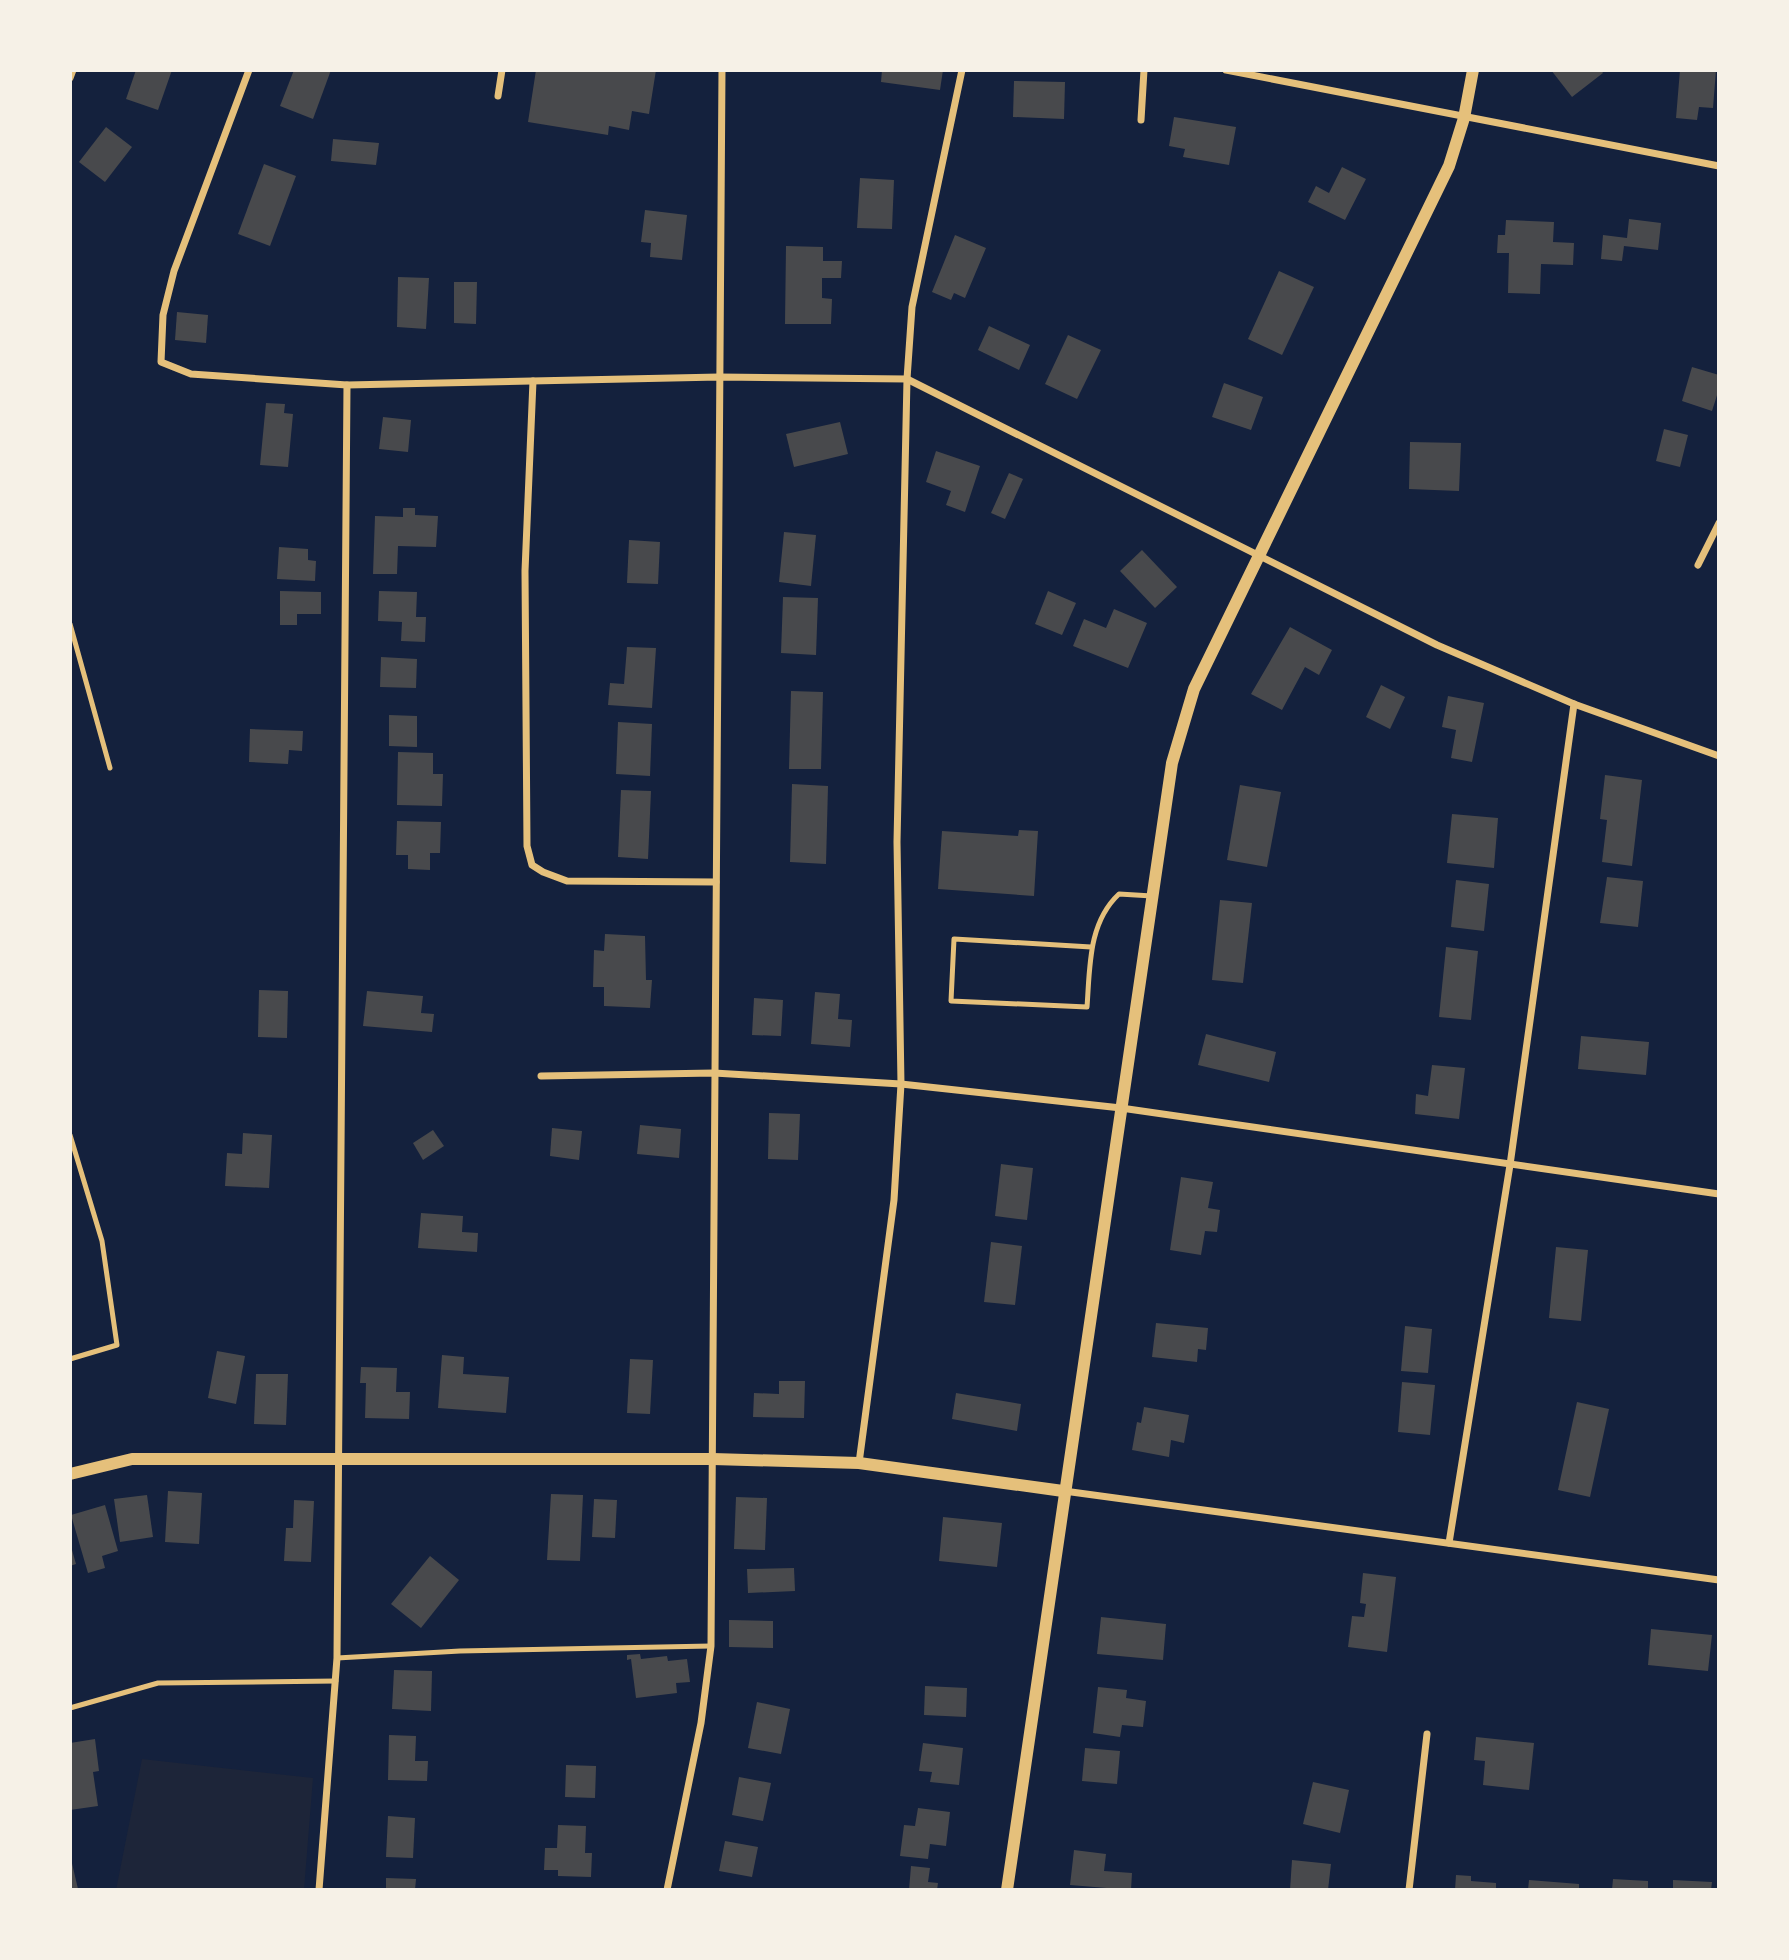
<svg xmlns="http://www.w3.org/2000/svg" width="1789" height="1960" font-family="Lora,serif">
	<rect width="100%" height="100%" fill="#14213d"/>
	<!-- green -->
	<polygon fill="#1d2539" points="142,1759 313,1778 304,1890 116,1890"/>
	<!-- building -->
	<g fill="#48494c">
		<polygon points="136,70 172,70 158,110 126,99"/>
		<polygon points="294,70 331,70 313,119 280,106"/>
		<polygon points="536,70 656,70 649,114 632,111 629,130 609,126 608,135 528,122"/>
		<polygon points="882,70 943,70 940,90 881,82"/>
		<polygon points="1551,70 1601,70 1603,73 1572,97"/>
		<polygon points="1680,70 1716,70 1713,108 1699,107 1697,120 1676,118"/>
		<polygon points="1014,81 1065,82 1064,119 1013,117"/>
		<polygon points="1174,117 1236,127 1229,165 1183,157 1185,149 1169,146"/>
		<polygon points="106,127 132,147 105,182 79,162"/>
		<polygon points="333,139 379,143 376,165 331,161"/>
		<polygon points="264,164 296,176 270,246 238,234"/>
		<polygon points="1342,167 1366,179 1345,220 1308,202 1316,186 1329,193"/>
		<polygon points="860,178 894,180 892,229 857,228"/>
		<polygon points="645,210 687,215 682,260 650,257 651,243 641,242"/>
		<polygon points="1629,219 1661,223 1658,250 1624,246 1622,261 1601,259 1603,235 1627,238"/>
		<polygon points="1506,220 1554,222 1553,242 1574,243 1573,265 1541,264 1540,294 1508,293 1509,253 1497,253 1498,235 1505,235"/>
		<polygon points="955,235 986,248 965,298 954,293 951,300 932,292"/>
		<polygon points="786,246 823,247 823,261 842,261 841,278 822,278 822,298 832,299 831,324 785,324"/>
		<polygon points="1279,271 1314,287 1282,355 1248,339"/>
		<polygon points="398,277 429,278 426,329 397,327"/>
		<polygon points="454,282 477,282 476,324 454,323"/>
		<polygon points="177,312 208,315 206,343 175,340"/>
		<polygon points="989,326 1030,345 1019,370 978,350"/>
		<polygon points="1068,335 1101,350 1077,399 1045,384"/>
		<polygon points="1692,367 1719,375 1719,389 1712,411 1682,401"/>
		<polygon points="1224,383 1263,397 1251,430 1212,417"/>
		<polygon points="266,403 285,404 284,413 293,414 288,467 260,465"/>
		<polygon points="383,417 411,420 408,452 379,449"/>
		<polygon points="840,422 848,454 794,467 786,434"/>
		<polygon points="1664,429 1688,435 1680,467 1656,461"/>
		<polygon points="1410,442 1461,443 1459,491 1409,489"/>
		<polygon points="936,451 980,466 965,512 946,505 951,491 926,482"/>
		<polygon points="1009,473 1023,479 1005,519 991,513"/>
		<polygon points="403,508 415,508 415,515 438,516 436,547 398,546 397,574 373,574 375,516 403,517"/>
		<polygon points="784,532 816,535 811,586 779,582"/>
		<polygon points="629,540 660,542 658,584 627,583"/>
		<polygon points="279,547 308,549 308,560 316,561 315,581 277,579"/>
		<polygon points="1142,550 1177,587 1155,608 1120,571"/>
		<polygon points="280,591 321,592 321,614 297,614 297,625 280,625"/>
		<polygon points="379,591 417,592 416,617 426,617 425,642 401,641 402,622 378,621"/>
		<polygon points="1048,591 1076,603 1062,635 1035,624"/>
		<polygon points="783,597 818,598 816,655 781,653"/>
		<polygon points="1114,609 1147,623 1128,668 1073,646 1084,619 1106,628"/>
		<polygon points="1290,627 1332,650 1319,675 1305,667 1282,710 1251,694"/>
		<polygon points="627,647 656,648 652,708 608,705 610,683 624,684"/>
		<polygon points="381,657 417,659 416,688 380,687"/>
		<polygon points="1381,685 1405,697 1390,729 1366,717"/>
		<polygon points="791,691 823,692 821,769 789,769"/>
		<polygon points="1448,696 1484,703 1472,762 1451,758 1456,730 1442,727"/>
		<polygon points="389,715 417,716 417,747 389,746"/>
		<polygon points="618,722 652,724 650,776 616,774"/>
		<polygon points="250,729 303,731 302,751 289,750 288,764 249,762"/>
		<polygon points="398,752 433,753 433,774 443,774 442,806 397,805"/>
		<polygon points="1605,775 1642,780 1632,866 1602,862 1607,820 1600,819"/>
		<polygon points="792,784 828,786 826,864 790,862"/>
		<polygon points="1240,785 1281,792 1267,867 1227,860"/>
		<polygon points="621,790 651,791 648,859 618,857"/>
		<polygon points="1452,814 1498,818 1494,868 1447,863"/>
		<polygon points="397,821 441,822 440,853 430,853 430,870 408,869 408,855 396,855"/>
		<polygon points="1019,830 1038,831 1034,896 938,889 942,831 1018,836"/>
		<polygon points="1607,877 1643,881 1638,927 1600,923"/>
		<polygon points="1456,880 1489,884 1484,931 1451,927"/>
		<polygon points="1220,900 1252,903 1243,983 1212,980"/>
		<polygon points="605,934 645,936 646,980 652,980 650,1008 604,1006 604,987 593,987 594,950 604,951"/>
		<polygon points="1446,947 1478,951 1471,1020 1439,1017"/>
		<polygon points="259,990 288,991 287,1038 258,1037"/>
		<polygon points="367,991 423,996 421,1013 434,1014 432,1032 363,1026"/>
		<polygon points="815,992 840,994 838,1019 852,1020 850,1047 811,1044"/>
		<polygon points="754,998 783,1000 781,1036 752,1035"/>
		<polygon points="1206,1034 1276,1052 1269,1082 1198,1065"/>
		<polygon points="1581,1036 1649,1042 1646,1075 1578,1069"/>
		<polygon points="1432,1065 1465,1068 1459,1119 1415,1114 1416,1094 1428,1096"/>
		<polygon points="769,1113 800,1114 798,1160 768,1159"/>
		<polygon points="640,1125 681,1129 679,1158 637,1154"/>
		<polygon points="552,1128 582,1131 579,1160 550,1156"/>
		<polygon points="433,1130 444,1146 423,1160 413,1143"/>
		<polygon points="243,1133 272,1135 269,1188 225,1186 227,1153 242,1154"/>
		<polygon points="1001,1164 1033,1168 1027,1220 995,1216"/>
		<polygon points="1181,1177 1213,1182 1208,1208 1220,1210 1217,1232 1205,1231 1201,1255 1170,1250"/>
		<polygon points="421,1213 463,1216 462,1232 478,1233 477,1252 418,1248"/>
		<polygon points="991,1242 1022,1246 1015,1305 984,1302"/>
		<polygon points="1556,1247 1588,1250 1581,1321 1549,1318"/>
		<polygon points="1156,1323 1208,1328 1206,1350 1198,1349 1197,1362 1152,1357"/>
		<polygon points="1405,1326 1432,1329 1428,1373 1401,1371"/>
		<polygon points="217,1351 245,1356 236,1404 208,1398"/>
		<polygon points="442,1355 464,1357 463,1374 509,1377 506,1413 438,1408"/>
		<polygon points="630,1359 653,1360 650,1414 627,1413"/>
		<polygon points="361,1367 397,1368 396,1392 410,1392 409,1419 365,1418 366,1383 360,1383"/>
		<polygon points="256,1374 288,1374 286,1425 254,1424"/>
		<polygon points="779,1381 805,1381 804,1418 753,1417 754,1393 779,1394"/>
		<polygon points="1402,1382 1435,1385 1430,1435 1398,1432"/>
		<polygon points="956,1393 1021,1404 1017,1431 952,1419"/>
		<polygon points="1577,1402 1609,1409 1590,1497 1558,1490"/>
		<polygon points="1144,1407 1189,1415 1184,1443 1171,1440 1169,1457 1132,1450 1137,1422 1141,1423"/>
		<polygon points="168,1491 202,1493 199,1544 165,1542"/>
		<polygon points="551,1494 583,1495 580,1561 547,1560"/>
		<polygon points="147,1495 153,1537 120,1542 114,1499"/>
		<polygon points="736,1497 767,1498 765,1550 734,1549"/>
		<polygon points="594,1499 617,1500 615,1538 592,1537"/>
		<polygon points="294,1500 314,1501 311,1562 284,1561 286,1528 293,1528"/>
		<polygon points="105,1505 118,1551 102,1556 105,1568 88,1573 71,1515"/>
		<polygon points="943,1517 1002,1523 997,1567 939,1561"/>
		<polygon points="70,1543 76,1564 70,1566"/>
		<polygon points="430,1556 459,1580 421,1628 391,1604"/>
		<polygon points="794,1568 795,1591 748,1593 747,1569"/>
		<polygon points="1363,1573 1396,1577 1387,1652 1348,1647 1352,1616 1364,1617 1366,1604 1360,1603"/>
		<polygon points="1101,1617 1166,1624 1163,1660 1097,1654"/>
		<polygon points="729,1620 773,1621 773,1648 729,1647"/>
		<polygon points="1651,1629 1712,1635 1708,1671 1648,1665"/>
		<polygon points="640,1654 641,1659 667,1656 668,1661 687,1659 690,1682 676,1683 677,1693 636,1698 631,1659 627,1660 627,1655"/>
		<polygon points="394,1670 432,1671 431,1711 392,1709"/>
		<polygon points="925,1686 967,1688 966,1717 924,1715"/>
		<polygon points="1098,1687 1127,1690 1126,1698 1146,1701 1143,1727 1122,1725 1120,1737 1093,1733"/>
		<polygon points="757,1702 790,1709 781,1754 748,1748"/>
		<polygon points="389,1735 416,1736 415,1761 428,1761 427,1781 388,1780"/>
		<polygon points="1476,1737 1534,1743 1529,1790 1483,1785 1485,1761 1474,1760"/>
		<polygon points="95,1739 99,1771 93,1772 98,1806 70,1810 70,1743"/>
		<polygon points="923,1743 963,1748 959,1785 930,1782 932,1772 919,1771"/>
		<polygon points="1085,1748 1120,1751 1117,1784 1082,1781"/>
		<polygon points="566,1765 596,1766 595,1798 565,1797"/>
		<polygon points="739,1777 771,1783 763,1821 732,1815"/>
		<polygon points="1313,1782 1349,1790 1340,1833 1303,1824"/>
		<polygon points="918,1808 950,1812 946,1846 930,1844 928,1859 900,1856 904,1825 915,1826"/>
		<polygon points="388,1816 415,1818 413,1858 386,1857"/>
		<polygon points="558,1825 586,1826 585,1853 592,1853 591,1877 558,1876 558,1870 544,1870 545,1848 557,1848"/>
		<polygon points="725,1841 758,1847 752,1877 719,1871"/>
		<polygon points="1074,1850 1106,1854 1104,1871 1132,1873 1131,1890 1070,1885"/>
		<polygon points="71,1859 78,1889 76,1890 70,1890"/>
		<polygon points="1292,1860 1331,1864 1328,1890 1290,1890"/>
		<polygon points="911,1866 930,1868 928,1882 938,1883 937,1890 909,1890"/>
		<polygon points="1456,1875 1471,1876 1471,1881 1496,1883 1496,1890 1455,1890"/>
		<polygon points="386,1878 416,1879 415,1890 386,1890"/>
		<polygon points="1613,1879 1648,1881 1648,1890 1612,1890"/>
		<polygon points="1529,1880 1579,1884 1579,1890 1528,1890"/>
		<polygon points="1673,1880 1712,1882 1711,1890 1673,1890"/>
	</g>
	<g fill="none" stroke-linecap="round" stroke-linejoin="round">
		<!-- service -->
		<g stroke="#e5c07b" stroke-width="5">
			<polyline points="70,624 110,768"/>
			<path d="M1091,947L954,939L951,1001L1087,1007C1090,967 1088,923 1119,894L1152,896"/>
			<polyline points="70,1135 102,1241 117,1345 70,1359"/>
			<polyline points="337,1658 460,1651 711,1646"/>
			<polyline points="70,1708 158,1683 336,1681"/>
		</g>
		<!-- minor -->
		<g stroke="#e5c07b" stroke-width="7">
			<polyline points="249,70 174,271 163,315 161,362 191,374 347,385 719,377 907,379 1437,645 1574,704 1719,756"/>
			<polyline points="1226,70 1719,166"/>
			<polyline points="70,78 73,70"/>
			<polyline points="498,96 502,70"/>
			<polyline points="1141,120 1144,70"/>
			<polyline points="533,381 525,571 527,846 532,865 543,872 567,881 716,882"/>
			<polyline points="1698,565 1719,523"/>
			<polyline points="541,1076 714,1073 901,1084 1121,1108 1719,1194"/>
			<polyline points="859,1463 894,1200 901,1084 897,842 907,379 912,307 962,70"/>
			<polyline points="1064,1491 1719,1580"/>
			<polyline points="1449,1543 1510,1165 1574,704"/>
			<polyline points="319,1890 337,1658 347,385"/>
			<polyline points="667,1890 701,1723 711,1646 722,70"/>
			<polyline points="1409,1890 1427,1734"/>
		</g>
		<!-- tertiary -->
		<g stroke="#e5c07b" stroke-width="12">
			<polyline points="70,1474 132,1459 713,1459 859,1463 1063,1491"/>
			<polyline points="1007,1890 1172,763 1194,689 1449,166 1464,118 1473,70"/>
		</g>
	</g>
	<!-- border -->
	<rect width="1789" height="1960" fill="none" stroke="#f6f1e7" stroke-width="144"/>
</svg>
